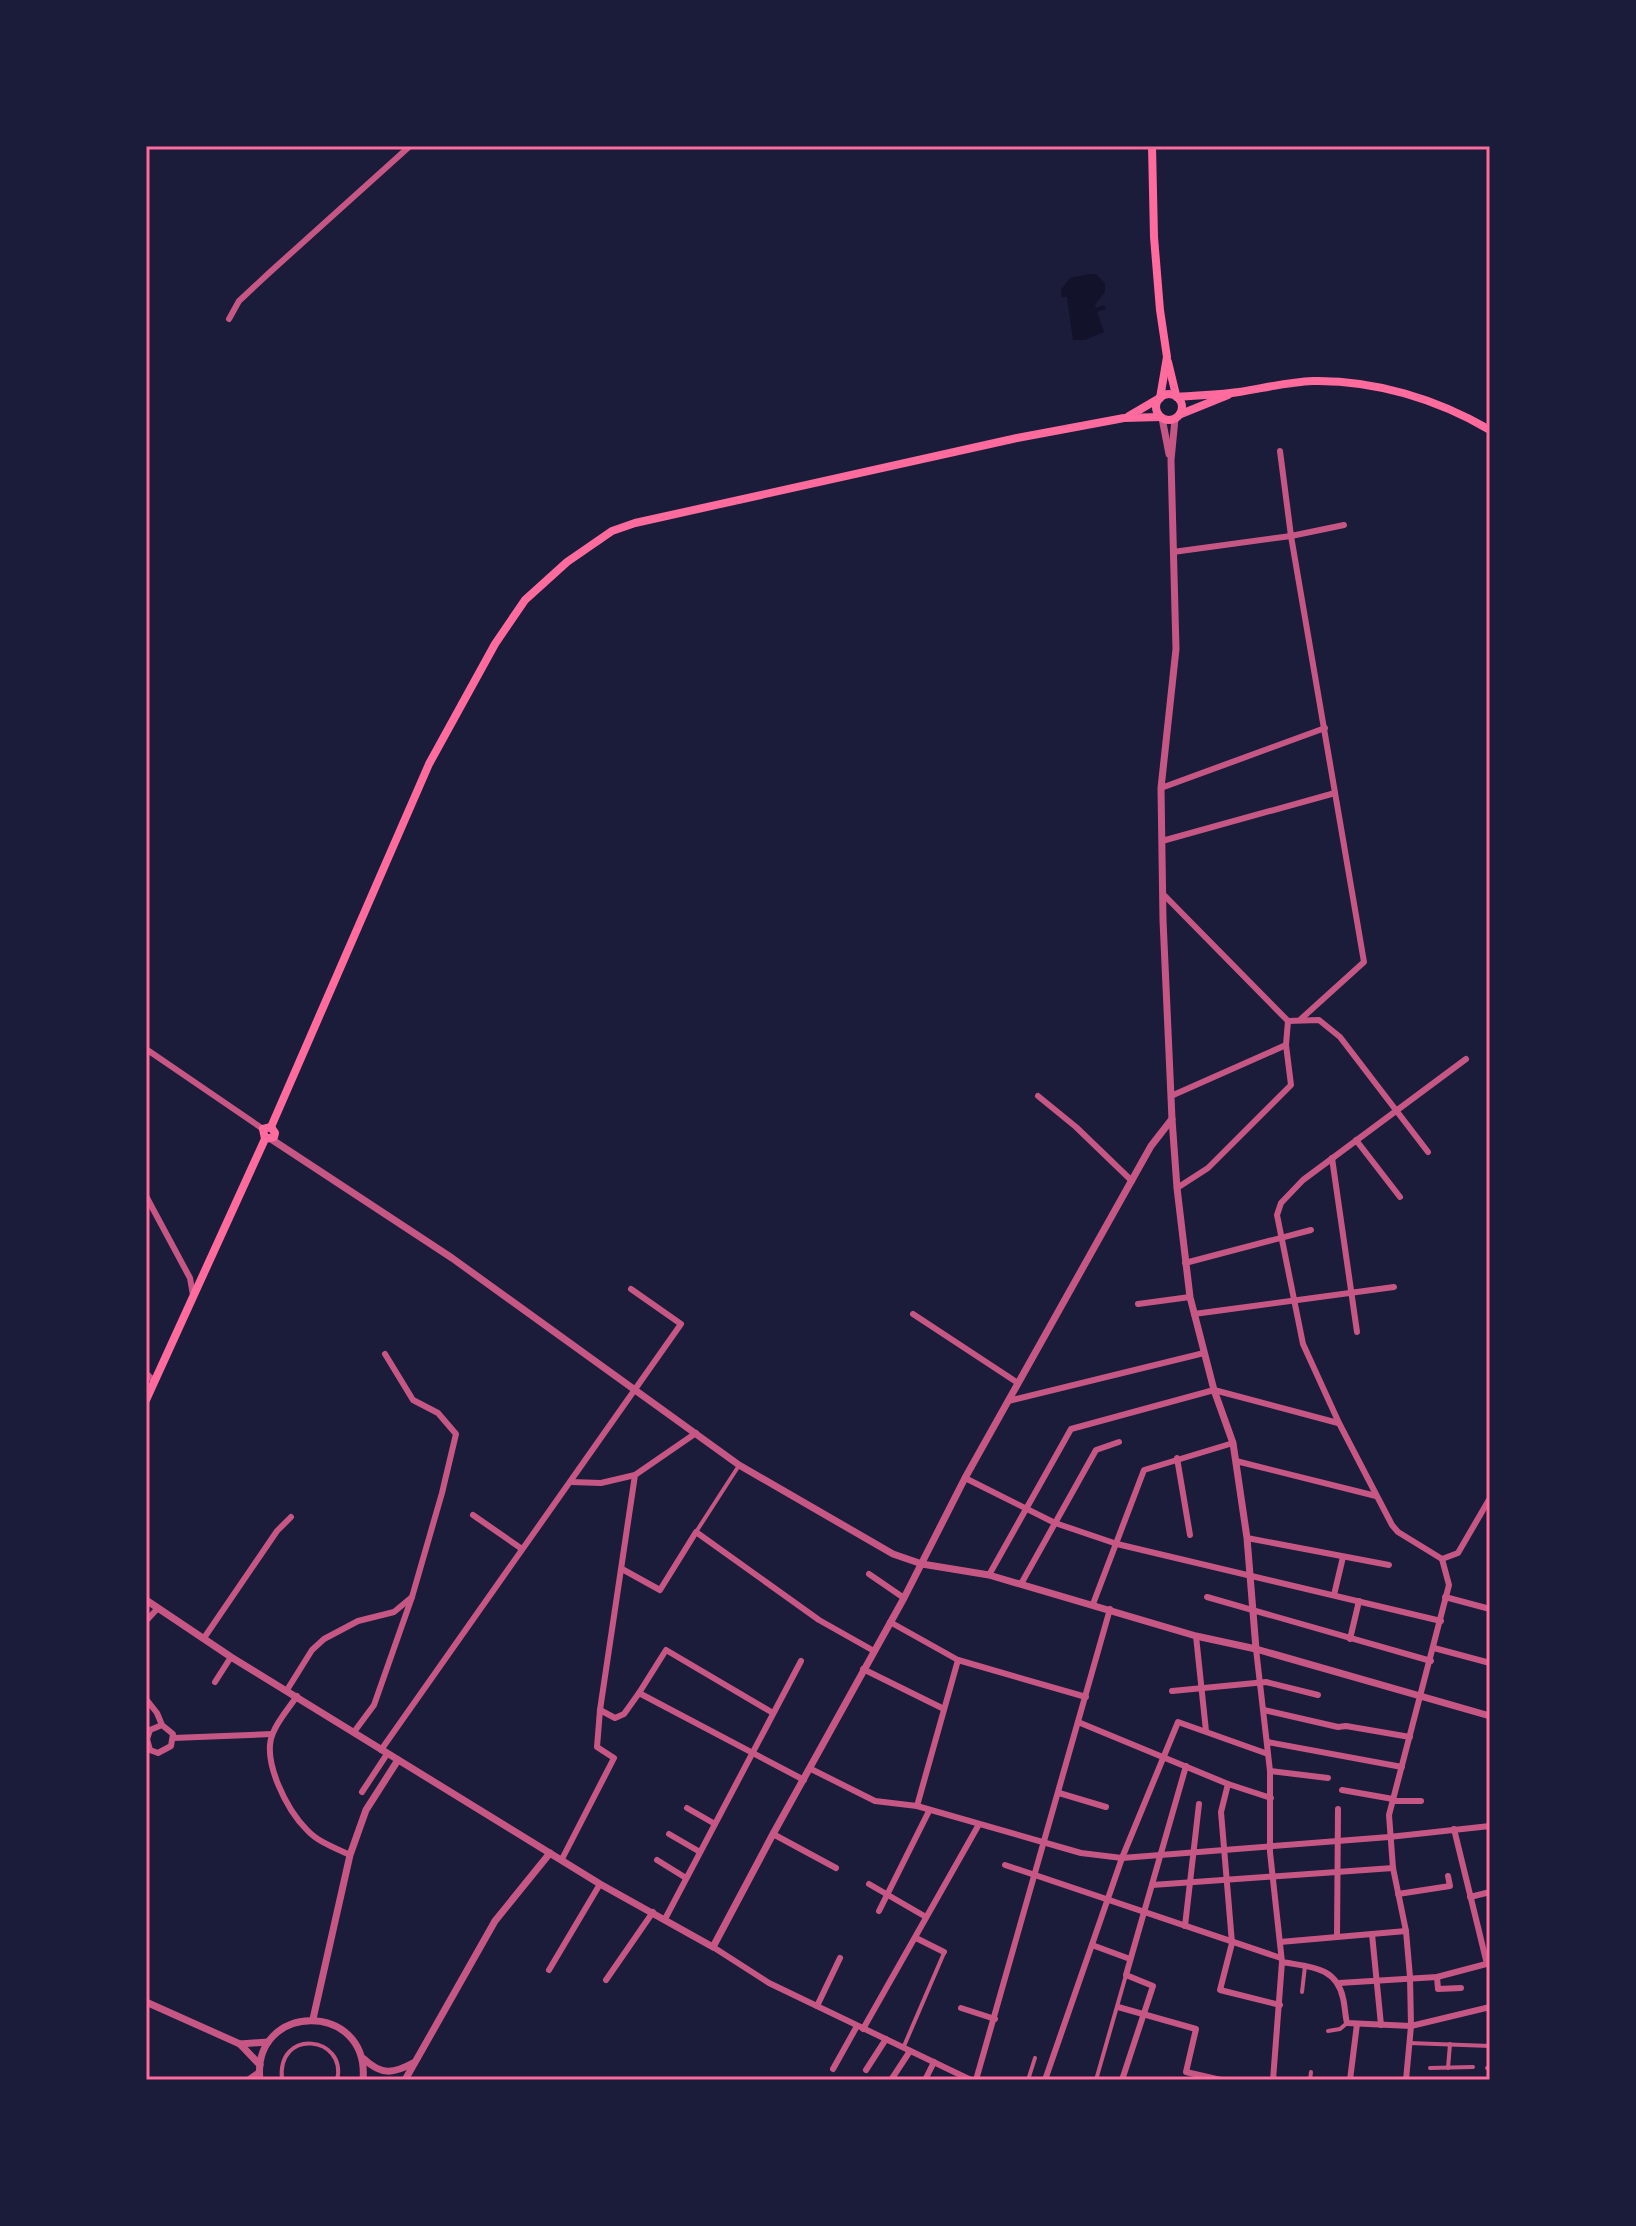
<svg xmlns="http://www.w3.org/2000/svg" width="1636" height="2226" font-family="Inter,sans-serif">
	<rect width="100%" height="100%" fill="#1b1b3a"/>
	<!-- water -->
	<polygon fill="#12122b" points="1089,274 1096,274 1105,283 1105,292 1095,305 1096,308 1104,305 1106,309 1097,312 1104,332 1085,340 1073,340 1067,297 1062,297 1061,290 1070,278"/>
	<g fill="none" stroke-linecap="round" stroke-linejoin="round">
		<!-- pedestrian -->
		<g stroke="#c65784" stroke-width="4">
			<polyline points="696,1532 738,1467"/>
			<polyline points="1302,1992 1305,1966"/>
			<polyline points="1328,2031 1340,2029 1347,2023"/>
			<polyline points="1409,2043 1490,2046"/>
			<polyline points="904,2046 944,1953"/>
			<polyline points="1430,2068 1473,2067"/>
			<polyline points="1448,2068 1450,2044"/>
			<polyline points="1487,2068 1490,2068"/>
			<path d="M282,2080C276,2027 348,2036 337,2080"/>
			<polyline points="1028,2080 1035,2058"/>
			<polyline points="1096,2080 1126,1975"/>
			<polyline points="1310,2080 1311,2072"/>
		</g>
		<!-- minor -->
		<g stroke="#c65784" stroke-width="6">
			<polyline points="229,319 239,301 269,273 410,146"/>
			<polyline points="1280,451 1291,536 1364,962 1301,1019"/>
			<polyline points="1173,552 1291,536 1344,525"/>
			<polyline points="1161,788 1325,728"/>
			<polyline points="1162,841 1335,793"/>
			<polyline points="1163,894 1288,1021"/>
			<polyline points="1288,1021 1319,1020 1340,1037 1428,1152"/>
			<polyline points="146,1049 263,1129"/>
			<polyline points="1038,1096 1076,1127 1132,1181"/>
			<polyline points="1171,1096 1286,1045"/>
			<polyline points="1356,1140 1400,1197"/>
			<polyline points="1332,1158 1357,1332"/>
			<polyline points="1177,1188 1208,1168 1291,1085 1286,1045 1288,1021"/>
			<polyline points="146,1196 190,1278 193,1295"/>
			<polyline points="1185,1263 1311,1230"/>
			<polyline points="1138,1304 1190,1297"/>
			<polyline points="913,1314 1018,1383"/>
			<polyline points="1194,1314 1394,1287"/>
			<polyline points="146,1373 154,1381"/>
			<polyline points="1008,1401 1204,1353"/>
			<polyline points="1177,1458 1190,1535"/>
			<polyline points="1236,1461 1376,1496"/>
			<polyline points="965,1478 1055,1523 1117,1544 1441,1621"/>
			<polyline points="571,1482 601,1483 635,1475"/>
			<polyline points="473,1515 522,1549"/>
			<polyline points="1247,1538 1389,1565"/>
			<polyline points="1442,1559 1398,1532 1392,1525 1339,1423 1303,1344 1277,1215 1281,1203 1303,1180 1466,1059"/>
			<polyline points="1442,1559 1458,1553 1490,1498"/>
			<polyline points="622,1569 660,1590 696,1532 819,1620 874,1651"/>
			<polyline points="869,1574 904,1598"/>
			<polyline points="989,1575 1071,1429 1214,1390 1338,1423"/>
			<polyline points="1021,1584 1096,1450 1119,1442"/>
			<polyline points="1334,1595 1343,1557"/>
			<polyline points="1207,1597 1431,1661"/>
			<polyline points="1445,1597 1490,1609"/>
			<polyline points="1093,1604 1144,1470 1233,1443"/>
			<polyline points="146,1621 158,1608"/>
			<polyline points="890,1622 958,1660 1086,1697"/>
			<polyline points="1196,1636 1206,1731"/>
			<polyline points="204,1638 277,1531 291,1517"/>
			<polyline points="1350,1639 1359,1601"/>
			<polyline points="1434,1648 1490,1663"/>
			<polyline points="1256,1649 1270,1771 1270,1852 1282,1962 1273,2080"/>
			<polyline points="863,1669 944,1709"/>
			<polyline points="215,1682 231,1657"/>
			<polyline points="287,1690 312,1650 324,1639 358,1621 394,1612 412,1597 442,1493 456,1434 438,1413 413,1400 385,1354"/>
			<polyline points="1172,1691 1266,1682 1318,1695"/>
			<polyline points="639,1693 666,1650 773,1713"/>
			<path d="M297,1696C289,1708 278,1720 273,1733C261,1760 287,1810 307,1830C318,1842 335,1848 350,1855"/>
			<polyline points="146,1699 157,1713 162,1725 173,1734 171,1746 158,1753 150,1750 147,1739 150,1730 162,1725"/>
			<polyline points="600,1710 615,1718 624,1714 639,1693 804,1780"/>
			<polyline points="1264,1710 1338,1727 1346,1726 1410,1737"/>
			<polyline points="1078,1722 1228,1784 1271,1798"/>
			<polyline points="354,1732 374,1705 412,1597"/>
			<polyline points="173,1738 272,1734"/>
			<polyline points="1267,1742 1402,1767"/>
			<polyline points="381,1750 681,1324 631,1289"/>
			<polyline points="811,1769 875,1801 917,1806 1081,1853 1122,1858 1389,1837 1490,1826"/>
			<polyline points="1270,1771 1328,1778"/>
			<polyline points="1228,1784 1221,1812 1232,1943 1220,1990 1280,2005"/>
			<polyline points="1342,1790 1393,1799"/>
			<polyline points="362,1792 387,1754"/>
			<polyline points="1059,1793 1106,1807"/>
			<polyline points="1393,1801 1421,1801"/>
			<polyline points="917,1806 958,1660"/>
			<polyline points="687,1808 715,1824"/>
			<polyline points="1454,1829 1487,1964"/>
			<polyline points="669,1834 700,1852"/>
			<polyline points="773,1834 836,1868"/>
			<polyline points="562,1859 614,1758 597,1747 600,1710 635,1475 696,1433"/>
			<polyline points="657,1860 686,1878"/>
			<polyline points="1005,1865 1281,1958"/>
			<polyline points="869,1884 926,1917"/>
			<polyline points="1152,1885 1393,1868"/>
			<polyline points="1398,1894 1450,1886 1448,1876"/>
			<polyline points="1470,1897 1490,1892"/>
			<polyline points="879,1911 929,1811"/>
			<polyline points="665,1919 801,1661"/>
			<polyline points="1185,1926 1199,1804"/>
			<polyline points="1372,1934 1381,2025"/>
			<polyline points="1337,1937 1338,1809"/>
			<polyline points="916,1938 944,1952"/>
			<polyline points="1280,1942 1406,1931"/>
			<polyline points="1092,1945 1130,1959"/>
			<polyline points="713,1947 769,1983 971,2080"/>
			<path d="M1282,1962C1309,1967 1336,1966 1343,1998C1345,2006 1345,2015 1347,2023L1411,2026L1490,2007"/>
			<polyline points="549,1970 600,1884"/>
			<polyline points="1437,1977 1438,1989 1461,1988"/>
			<polyline points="606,1980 653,1912"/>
			<polyline points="1339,1983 1437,1977 1490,1963"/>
			<polyline points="817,2006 840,1958"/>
			<polyline points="1118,2007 1196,2029 1186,2072 1221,2080"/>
			<polyline points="961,2008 995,2019"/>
			<polyline points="863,2029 978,1826"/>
			<polyline points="833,2069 857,2026"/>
			<polyline points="866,2070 886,2039"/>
			<polyline points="248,2080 259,2072"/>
			<polyline points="891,2080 910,2051"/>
			<polyline points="925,2080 934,2062"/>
			<polyline points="976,2080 1110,1609"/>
			<polyline points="1045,2080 1122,1858 1178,1722 1268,1754"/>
			<polyline points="1122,2080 1153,1986 1126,1975 1186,1766"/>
			<polyline points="1350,2080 1357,2024"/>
			<polyline points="1406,2080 1411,2026 1410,1977 1406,1931 1393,1868 1389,1815 1449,1585 1442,1559"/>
		</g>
		<!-- tertiary -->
		<g stroke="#c65784" stroke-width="7">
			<polyline points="1162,418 1169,454"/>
			<polyline points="1175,419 1171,460 1176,649 1161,788 1163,920 1172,1119 1177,1188 1190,1297 1214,1390 1233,1443 1247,1538 1256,1649"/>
			<polyline points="271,1139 452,1258 739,1465 893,1554 922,1564 989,1575 1196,1636 1256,1649 1490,1716"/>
			<polyline points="146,1600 231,1657 600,1884 713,1947 773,1834 904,1598 965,1478 1151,1146 1172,1119"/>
			<polyline points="146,2002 240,2044 260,2065"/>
			<polyline points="313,2019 350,1855 366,1810 398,1760"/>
			<polyline points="240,2044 268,2042"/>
			<path d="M364,2059C381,2075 393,2074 413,2063"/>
			<path d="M260,2080C251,2002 370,2000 363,2080"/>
			<polyline points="405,2080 495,1921 550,1853"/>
		</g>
		<!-- secondary -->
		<g stroke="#ff6b9d" stroke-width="8">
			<polyline points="1152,146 1154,237 1160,310 1167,357 1160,398"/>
			<polyline points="1168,362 1176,395"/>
			<circle cx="1169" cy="407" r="13"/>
			<path d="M1177,397C1198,395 1219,395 1239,392C1264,388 1288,382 1313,381C1375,380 1437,399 1490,430"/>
			<polyline points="1181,414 1228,395"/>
			<polyline points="1129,416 1158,399"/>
			<polyline points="271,1127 429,764 495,644 525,600 567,562 612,531 635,523 1017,438 1124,418 1160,417"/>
			<polyline points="146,1400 265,1139 263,1129 271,1127 275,1133 274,1137 265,1139"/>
		</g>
	</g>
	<!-- border -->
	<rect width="1636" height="2226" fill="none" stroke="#1b1b3a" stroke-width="296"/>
	<rect x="148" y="148" width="1340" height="1930" fill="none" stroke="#ff6b9d" stroke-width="3"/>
</svg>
